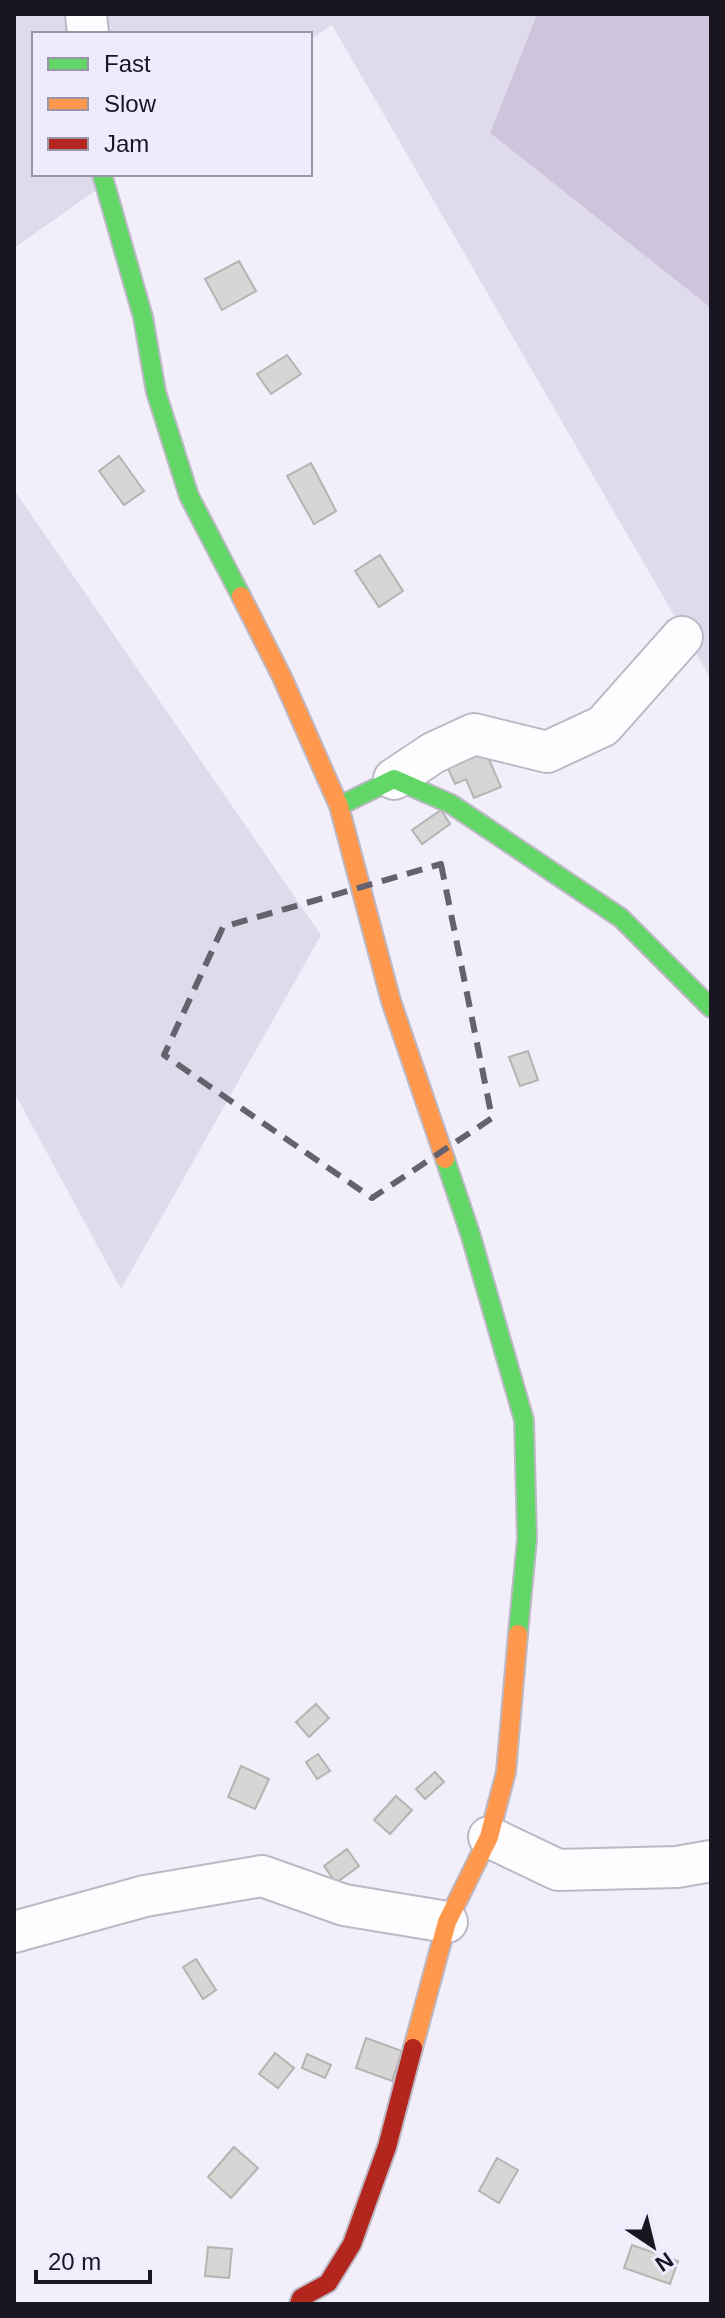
<svg xmlns="http://www.w3.org/2000/svg" width="725" height="2318" font-family="Helvetica,sans-serif">
	<rect width="100%" height="100%" fill="#f2eefa"/>
	<!-- green -->
	<g fill="#dfdaec">
		<polygon points="14,14 537,14 490,133 711,308 711,679 332,25 310,40 310,34 34,34 34,174 119,174 14,248"/>
		<polygon points="14,490 321,935 121,1289 14,1092"/>
	</g>
	<!-- forest -->
	<polygon fill="#ccc5dc" points="537,14 711,14 711,308 490,133"/>
	<!-- building -->
	<g fill="#d7d6d4" stroke="#b5b4b2" stroke-width="2">
		<polygon points="239,261 256,291 222,310 205,279"/>
		<polygon points="287,355 301,374 271,394 257,374"/>
		<polygon points="119,456 144,491 124,505 99,471"/>
		<polygon points="311,463 336,511 314,524 287,476"/>
		<polygon points="380,555 403,591 379,607 355,571"/>
		<polygon points="484,748 501,787 474,798 466,779 455,784 446,764"/>
		<polygon points="441,810 450,824 422,844 412,830"/>
		<polygon points="528,1051 538,1080 520,1086 509,1057"/>
		<polygon points="316,1704 329,1718 309,1737 296,1722"/>
		<polygon points="318,1754 330,1771 317,1779 306,1762"/>
		<polygon points="241,1766 269,1779 255,1809 228,1797"/>
		<polygon points="435,1772 444,1782 425,1799 416,1789"/>
		<polygon points="396,1796 412,1810 390,1834 374,1820"/>
		<polygon points="347,1849 359,1866 336,1883 324,1866"/>
		<polygon points="196,1959 216,1990 203,1999 183,1967"/>
		<polygon points="366,2038 402,2051 392,2081 356,2068"/>
		<polygon points="275,2053 294,2068 278,2088 259,2074"/>
		<polygon points="307,2054 331,2065 325,2078 302,2068"/>
		<polygon points="234,2147 258,2168 231,2198 208,2177"/>
		<polygon points="497,2158 518,2170 499,2203 479,2191"/>
		<polygon points="632,2245 678,2261 670,2284 624,2268"/>
		<polygon points="208,2247 232,2249 229,2278 205,2276"/>
	</g>
	<g fill="none" stroke-linecap="round" stroke-linejoin="round">
		<!-- street casing -->
		<g stroke="#bcb9c4" stroke-width="44">
			<g id="street">
				<polyline points="86,14 88,34"/>
				<polyline points="394,779 433,753 474,734 547,752 603,726 682,637"/>
				<polyline points="489,1837 558,1870 677,1867 711,1861"/>
				<polyline points="14,1932 145,1896 262,1876 344,1905 447,1922"/>
			</g>
		</g>
		<!-- fast casing -->
		<g stroke="#bcb9c4" stroke-width="22">
			<g id="fast">
				<polyline points="102,174 143,317 156,392 189,496 241,596"/>
				<polyline points="339,806 394,779 451,804 621,918 711,1008"/>
				<polyline points="445,1159 470,1233 524,1420 527,1539 518,1634"/>
			</g>
		</g>
		<!-- slow casing -->
		<g stroke="#bcb9c4" stroke-width="22">
			<g id="slow">
				<polyline points="241,596 282,677 339,806 391,1001 445,1159"/>
				<polyline points="413,2048 447,1922 489,1837 506,1772 518,1634"/>
			</g>
		</g>
		<!-- jam casing -->
		<g stroke="#bcb9c4" stroke-width="22">
			<polyline id="jam" points="299,2304 301,2298 328,2283 352,2244 387,2147 413,2048"/>
		</g>
		<!-- street -->
		<use href="#street" stroke="#fdfcfe" stroke-width="40"/>
		<!-- fast -->
		<use href="#fast" stroke="#63d668" stroke-width="18"/>
		<!-- slow -->
		<use href="#slow" stroke="#ff974d" stroke-width="18"/>
		<!-- jam -->
		<use href="#jam" stroke="#b3261e" stroke-width="18"/>
	</g>
	<!-- marked area -->
	<path fill="none" stroke="#65626d" stroke-width="6" stroke-dasharray="16 10" stroke-linejoin="round" d="M441,864L492,1118L372,1198L164,1055L223,927Z"/>
	<!-- border -->
	<rect width="725" height="2318" fill="none" stroke="#191621" stroke-width="32"/>
	<!-- legend -->
	<rect x="32" y="32" width="280" height="144" fill="#f0eafe" stroke="#9a95a6" stroke-width="2"/>
	<rect x="48" y="58" width="40" height="12" fill="#63d668" stroke="#9a95a6" stroke-width="2"/>
	<text x="104" y="72" font-size="24" fill="#191621">Fast</text>
	<rect x="48" y="98" width="40" height="12" fill="#ff974d" stroke="#9a95a6" stroke-width="2"/>
	<text x="104" y="112" font-size="24" fill="#191621">Slow</text>
	<rect x="48" y="138" width="40" height="12" fill="#b3261e" stroke="#9a95a6" stroke-width="2"/>
	<text x="104" y="152" font-size="24" fill="#191621">Jam</text>
	<!-- north arrow -->
	<g transform="translate(653 2246) rotate(145)" stroke="#f0eafe" stroke-width="6" paint-order="stroke">
	<path d="M0-6L14 30L0 20L-14 30Z" fill="#191621"/>
	<text y="-12" font-size="22" font-weight="bold" text-anchor="middle" fill="#191621">N</text>
	</g>
	<!-- scale -->
	<path d="M36 2270v12h114v-12" fill="none" stroke="#191621" stroke-width="4"/>
	<text x="48" y="2270" font-size="24" fill="#191621" stroke="#f0eafe" stroke-width="6" paint-order="stroke">20 m</text>
</svg>
